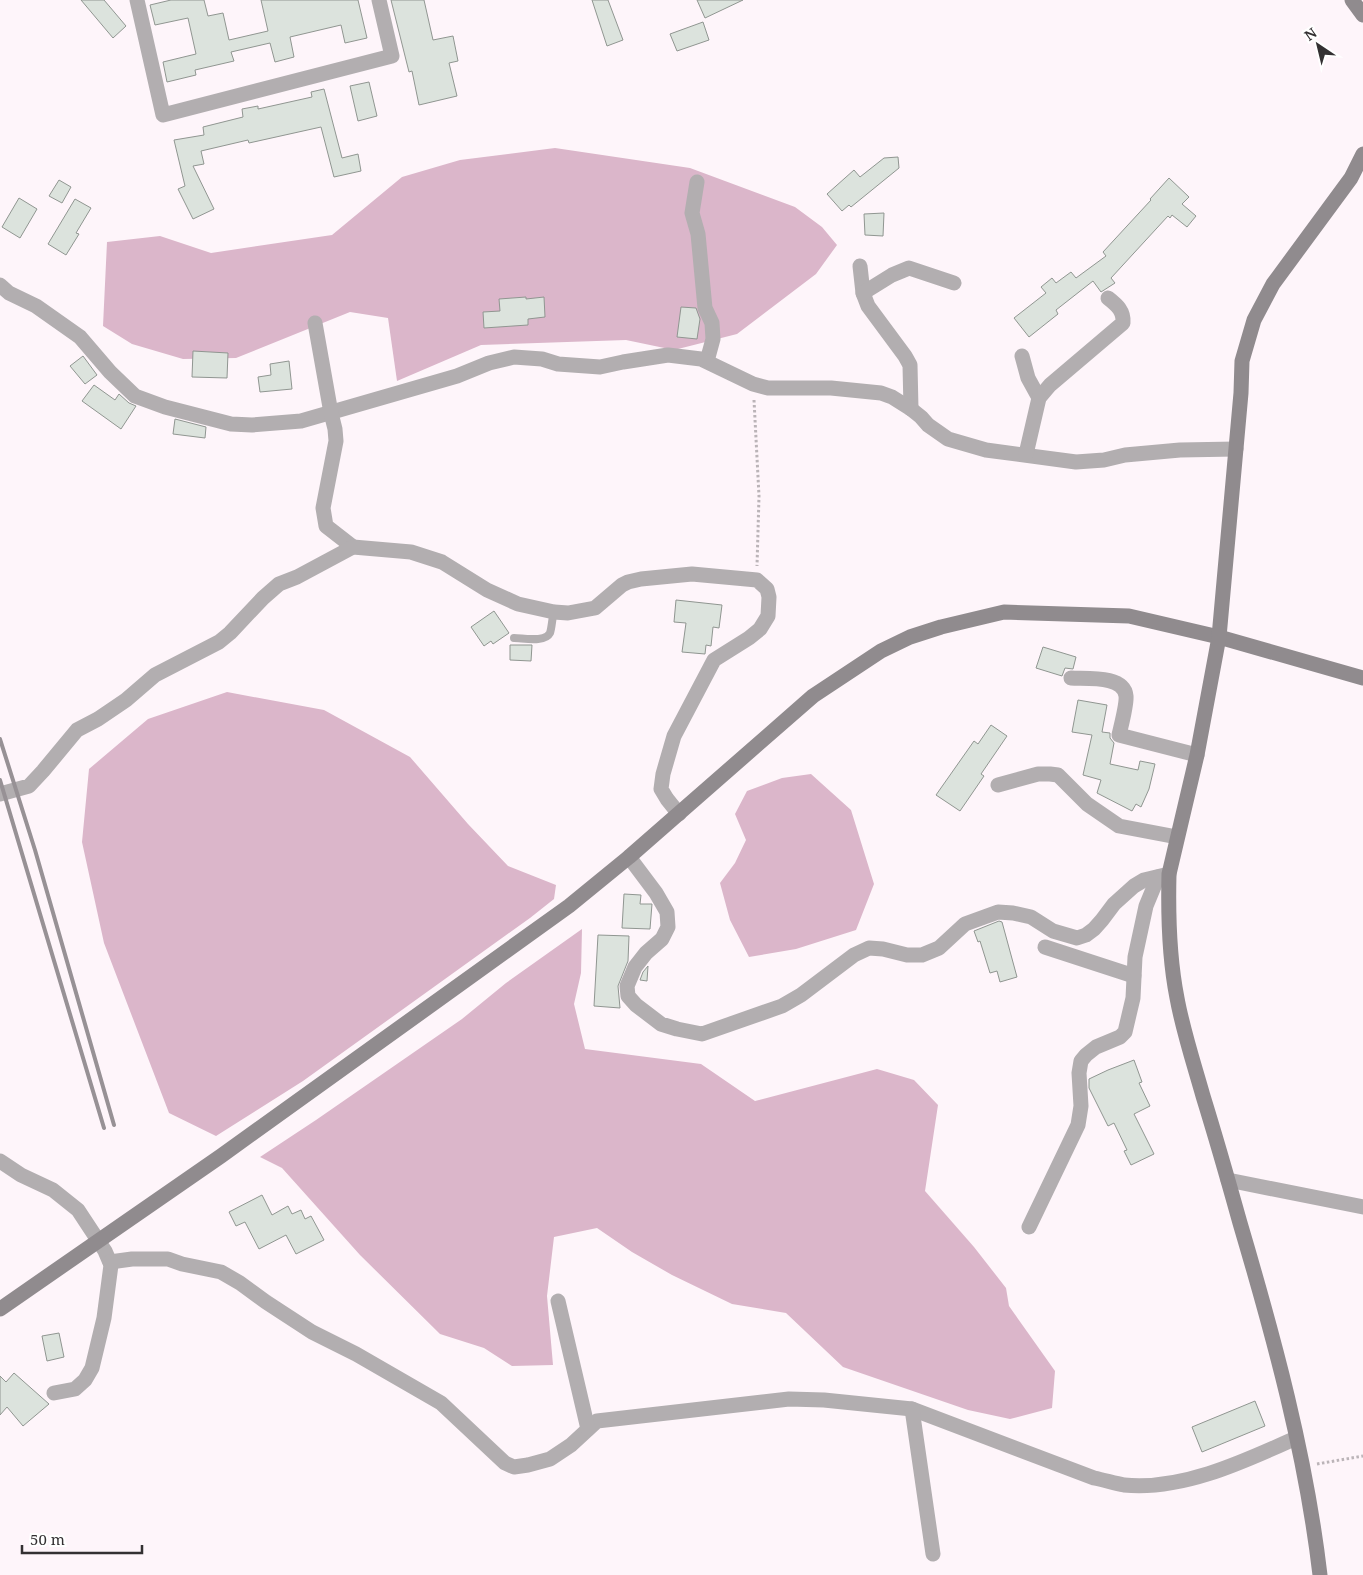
<svg xmlns="http://www.w3.org/2000/svg" width="1363" height="1575" font-family="'Noto Serif',serif">
	<rect width="100%" height="100%" fill="#fef5fa"/>
	<!-- forest -->
	<g fill="#dbb6ca">
		<polygon points="555,148 690,168 795,207 822,227 837,245 816,274 737,334 674,350 626,340 481,345 397,381 388,318 350,312 236,358 183,359 132,344 103,326 107,242 160,236 211,253 332,235 402,177 460,160"/>
		<polygon points="227,692 324,710 410,757 468,824 508,866 556,885 554,899 530,918 303,1081 216,1136 169,1113 104,943 82,842 89,769 148,719"/>
		<polygon points="811,774 851,810 874,884 856,930 796,949 749,957 730,920 720,883 735,863 746,840 735,814 747,791 782,778"/>
		<polygon points="582,929 581,973 574,1004 585,1049 701,1064 755,1101 877,1069 914,1080 938,1105 925,1191 974,1247 1006,1288 1009,1306 1055,1371 1052,1408 1010,1419 968,1410 843,1367 786,1313 732,1304 672,1275 632,1252 597,1228 554,1237 547,1296 553,1365 512,1366 484,1348 440,1334 360,1255 282,1168 260,1157 316,1120 462,1019 506,983"/>
	</g>
	<!-- building -->
	<g fill="#dce3dd" stroke="#909691">
		<polygon points="81,0 104,0 126,26 113,38"/>
		<polygon points="171,0 204,0 208,16 223,13 229,40 268,31 261,0 358,0 367,38 345,43 341,25 290,37 294,57 275,62 270,43 231,52 234,61 195,70 196,75 167,82 163,62 196,54 188,18 155,25 150,5"/>
		<polygon points="391,0 424,0 433,40 453,36 458,61 449,63 457,96 419,105 412,71 409,72"/>
		<polygon points="592,0 608,0 623,40 607,46"/>
		<polygon points="697,0 743,0 705,18"/>
		<polygon points="703,22 709,40 677,51 670,34"/>
		<polygon points="369,82 377,116 358,121 350,86"/>
		<polygon points="324,89 342,158 358,154 361,171 334,177 321,127 249,143 248,140 201,151 204,164 193,166 214,209 193,219 178,189 185,186 174,140 204,135 203,127 243,117 242,109 258,106 258,109 312,97 311,92"/>
		<polygon points="898,157 899,168 851,207 849,205 842,211 827,194 854,170 860,177 884,158"/>
		<polygon points="1169,178 1189,197 1182,204 1196,216 1187,227 1172,215 1170,218 1168,216 1111,278 1115,283 1101,292 1093,281 1056,310 1058,314 1029,337 1014,318 1046,293 1041,287 1052,278 1056,283 1071,272 1076,278 1106,256 1103,252 1151,200 1150,199"/>
		<polygon points="59,180 71,187 62,203 49,196"/>
		<polygon points="19,198 37,209 20,238 2,227"/>
		<polygon points="75,199 91,208 76,233 79,234 66,255 48,244"/>
		<polygon points="884,213 883,236 865,235 864,214"/>
		<polygon points="526,297 526,299 544,297 545,317 528,319 528,325 484,328 483,312 500,311 499,299"/>
		<polygon points="681,307 696,308 700,319 697,339 677,337"/>
		<polygon points="193,351 228,353 227,378 192,377"/>
		<polygon points="83,356 97,375 85,384 70,366"/>
		<polygon points="289,361 292,389 260,392 258,377 271,375 270,364"/>
		<polygon points="94,385 115,400 119,394 129,403 136,406 121,429 82,401"/>
		<polygon points="175,419 206,427 205,438 173,434"/>
		<polygon points="676,600 722,605 719,628 713,627 711,646 706,645 705,654 682,652 686,623 674,622"/>
		<polygon points="494,611 509,633 493,644 491,641 484,646 471,627"/>
		<polygon points="510,645 532,645 531,661 510,660"/>
		<polygon points="1043,647 1076,657 1073,669 1065,668 1062,676 1036,668"/>
		<polygon points="1078,700 1107,705 1102,732 1110,733 1110,738 1114,743 1110,764 1138,770 1140,761 1155,764 1149,789 1141,807 1136,804 1132,811 1097,793 1101,780 1083,775 1092,735 1072,732"/>
		<polygon points="991,725 1007,736 981,774 984,776 960,811 936,795 974,741 978,744"/>
		<polygon points="624,894 641,895 640,904 652,904 650,929 622,928"/>
		<polygon points="999,921 1002,922 1017,977 1000,982 997,971 990,973 980,941 978,942 974,931"/>
		<polygon points="598,935 629,936 628,961 618,986 620,1008 594,1006"/>
		<polygon points="648,966 647,981 640,980 643,972"/>
		<polygon points="1134,1060 1142,1082 1139,1083 1150,1106 1134,1114 1154,1154 1131,1165 1124,1151 1127,1150 1114,1123 1108,1126 1089,1088 1089,1079 1108,1070"/>
		<polygon points="262,1195 272,1215 288,1206 292,1214 301,1210 305,1219 311,1216 324,1240 296,1254 286,1235 259,1249 245,1222 236,1226 229,1212"/>
		<polygon points="59,1333 64,1357 47,1361 42,1336"/>
		<polygon points="14,1373 49,1404 23,1426 7,1407 0,1415 0,1376 6,1382"/>
		<polygon points="1255,1401 1265,1426 1202,1452 1192,1427"/>
	</g>
	<g fill="none" stroke-linecap="round" stroke-linejoin="round">
		<!-- path -->
		<g stroke="#bbb4b8" stroke-width="3" stroke-dasharray="2.5 2.5" stroke-linecap="butt">
			<polyline points="754,400 759,496 757,566"/>
			<polyline points="1317,1464 1363,1456"/>
		</g>
		<!-- lane -->
		<path stroke="#b2aeb0" stroke-width="8" d="M514,638C523,638 545,643 550,633C552,627 552,618 554,612"/>
		<!-- street -->
		<g stroke="#b2aeb0" stroke-width="15">
			<polyline points="137,0 163,115 392,56 379,0"/>
			<polyline points="697,182 692,213 698,234 705,308 712,323 713,339 707,361"/>
			<polyline points="860,266 863,293 868,306 905,356 910,365 911,409"/>
			<polyline points="0,285 9,293 36,306 80,337 110,372 135,396 165,407 231,424 252,425 301,421 457,376 489,363 514,357 542,359 558,364 600,367 623,362 668,355 701,359 753,384 768,388 831,388 881,393 892,397 911,409 921,417 928,425 948,439 986,450 1076,462 1104,460 1125,455 1180,450 1236,449"/>
			<polyline points="863,293 892,275 909,268 954,283"/>
			<polyline points="315,323 331,413 335,429 336,441 323,508 326,526 353,547"/>
			<polyline points="1022,356 1028,378 1039,398"/>
			<path d="M1026,454L1039,398L1050,385L1123,323C1124,311 1117,305 1108,298"/>
			<path d="M1071,678C1086,679 1124,675 1126,696C1127,704 1121,726 1119,735L1197,755"/>
			<polyline points="998,785 1038,774 1050,774 1058,775 1087,804 1119,826 1177,837"/>
			<polyline points="0,794 29,786 43,771 77,730 98,719 126,700 155,675 219,642 230,633 263,598 279,584 297,577 353,547 411,552 442,562 487,590 518,604 554,612 568,613 595,608 622,585 628,582 641,579 692,574 757,580 767,589 769,597 768,616 760,629 749,638 714,660 674,736 663,774 661,789 667,799 679,814"/>
			<polyline points="629,857 656,893 667,912 668,927 662,939 646,953 635,967 627,986 628,996 636,1005 661,1024 677,1029 702,1034 782,1006 801,995 854,955 869,948 883,949 907,955 922,955 939,948 965,924 998,912 1013,913 1031,917 1053,931 1077,938 1086,935 1094,929 1102,920 1114,904 1134,886 1144,880 1169,874"/>
			<polyline points="1045,947 1134,976"/>
			<polyline points="0,1161 21,1175 53,1190 78,1210 105,1251 111,1265 104,1318 92,1368 85,1380 75,1389 54,1393"/>
			<polyline points="1228,1180 1363,1207"/>
			<polyline points="1029,1227 1078,1125 1081,1106 1079,1073 1081,1061 1086,1055 1096,1047 1120,1037 1125,1032 1133,998 1135,957 1146,906 1158,877"/>
			<path d="M110,1262L132,1259H168L182,1264L221,1272L240,1283L266,1302L312,1332L356,1354L441,1403L505,1463L514,1467L528,1465L550,1459L571,1445L597,1421L789,1399L824,1400L912,1409L1094,1478C1104,1480 1114,1483 1124,1485C1182,1491 1245,1461 1296,1438"/>
			<polyline points="558,1301 588,1429"/>
			<polyline points="912,1409 933,1554"/>
		</g>
		<!-- secondary -->
		<g stroke="#908b8e" stroke-width="15">
			<polyline points="1352,0 1363,15"/>
			<polyline points="0,1309 221,1156 569,906 629,857 813,696 881,651 910,637 941,627 1004,612 1129,616 1219,637 1363,678"/>
			<path d="M1320,1575C1306,1455 1274,1338 1240,1223C1228,1180 1216,1138 1203,1096C1194,1064 1183,1031 1177,998C1169,958 1168,915 1169,874L1197,755L1219,637L1241,393L1242,361L1254,320L1273,284L1351,178L1363,154"/>
		</g>
		<!-- rail -->
		<g stroke="#979195" stroke-width="4">
			<polyline points="0,739 35,850 114,1125"/>
			<polyline points="0,780 104,1128"/>
		</g>
	</g>
	<!-- north arrow -->
	<g transform="translate(1318 45) rotate(325)" stroke="#ffffff" stroke-width="4" paint-order="stroke">
	<path d="M0-4L9 19L0 12L-9 19Z" fill="#333032"/>
	<text y="-8" font-size="14" font-weight="bold" text-anchor="middle" fill="#333032">N</text>
	</g>
	<!-- scale -->
	<path d="M22 1545v8h120v-8" fill="none" stroke="#333032" stroke-width="2.5"/>
	<text x="30" y="1545" font-size="15" fill="#333032" stroke="#ffffff" stroke-width="4" paint-order="stroke">50 m</text>
</svg>
